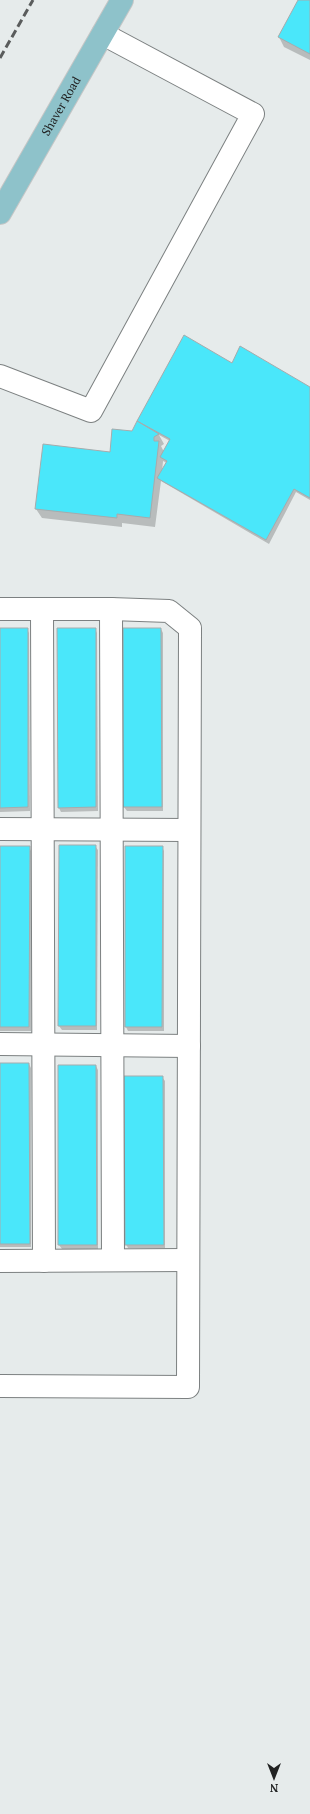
<svg xmlns="http://www.w3.org/2000/svg" width="310" height="1814" font-family="'PT Serif',serif">
	<rect width="100%" height="100%" fill="#e6ebeb"/>
	<!-- shadow -->
	<g fill="#0003" fill-rule="evenodd">
		<polygon points="299,0 310,0 310,60 284,47 279,37"/>
		<path d="M233,364L310,388V500L296,492L269,544L161,481L155,527L122,523V527L42,518L36,509L111,453L140,424L139,421ZM159,435L170,441L164,452L161,446L164,444ZM163,461L167,463L162,472Z"/>
		<polygon points="0,629 27,629 29,633 30,811 0,812"/>
		<polygon points="95,629 97,633 98,811 61,812 59,808"/>
		<polygon points="124,629 161,629 163,633 163,811 127,811 124,807"/>
		<polygon points="95,846 98,850 97,1030 62,1030 59,1026"/>
		<polygon points="0,847 29,847 31,851 31,1031 0,1031"/>
		<polygon points="162,847 164,851 164,1031 128,1031 126,1027"/>
		<polygon points="0,1064 29,1064 31,1068 31,1247 0,1247"/>
		<polygon points="96,1066 98,1070 98,1249 62,1249 59,1245"/>
		<polygon points="162,1077 165,1081 165,1248 128,1248 126,1244"/>
	</g>
	<!-- building -->
	<g fill="#4ae7fa" stroke="#a7abac">
		<polygon points="298,0 310,0 310,54 278,37"/>
		<polygon points="184,335 232,363 240,346 310,387 310,498 294,489 266,540 157,478 167,461 160,457 170,439 137,421"/>
		<polygon points="137,421 159,434 154,437 154,441 159,441 150,518 117,514 117,518 35,509 43,444 110,452 112,429 132,431"/>
		<polygon points="0,628 28,628 28,807 0,808"/>
		<polygon points="57,628 96,628 96,807 58,808"/>
		<polygon points="123,628 161,628 162,807 123,807"/>
		<polygon points="59,845 96,845 96,1026 58,1026"/>
		<polygon points="0,846 30,846 29,1027 0,1027"/>
		<polygon points="125,846 163,846 162,1027 125,1027"/>
		<polygon points="0,1063 29,1063 30,1244 0,1244"/>
		<polygon points="58,1065 96,1065 97,1245 58,1245"/>
		<polygon points="124,1076 163,1076 164,1245 125,1245"/>
	</g>
	<g fill="none" stroke-linecap="round" stroke-linejoin="round">
		<!-- minor casing -->
		<g stroke="#7c8081" stroke-width="24">
			<g id="minor">
				<polyline points="0,376 91,411 253,114 103,34"/>
				<polyline points="0,609 111,609 169,611 190,628 188,1387 0,1386"/>
				<polyline points="42,609 44,1261"/>
				<polyline points="111,609 113,1260"/>
				<polyline points="0,829 189,830"/>
				<polyline points="0,1044 189,1046"/>
				<polyline points="0,1261 188,1260"/>
			</g>
		</g>
		<!-- major casing -->
		<g stroke="#c5c6c6" stroke-width="24">
			<g id="major">
				<path id="s1" d="M0,213L122,0"/>
			</g>
		</g>
		<!-- minor -->
		<use href="#minor" stroke="#fff" stroke-width="22"/>
		<!-- major -->
		<use href="#major" stroke="#8ec2ca" stroke-width="22"/>
		<!-- rail -->
		<polyline stroke="#5a5c5c" stroke-width="3" stroke-dasharray="8 4" stroke-linecap="butt" points="0,58 33,0"/>
	</g>
	<g text-anchor="middle" stroke-width="3" stroke-linejoin="round" paint-order="stroke">
		<!-- street labels -->
		<g font-size="12" fill="#212222" stroke="#e6ebeb">
			<text dy="4" stroke="none"><textPath href="#s1" startOffset="123">Shaver Road</textPath></text>
		</g>
	</g>
	<!-- north arrow -->
	<g transform="translate(274 1778) rotate(180)" stroke="#e6ebeb" stroke-width="3" paint-order="stroke">
	<path d="M0-3L7 15L0 10L-7 15Z" fill="#212222"/>
	<text y="-6" font-size="11" font-weight="bold" text-anchor="middle" fill="#212222">N</text>
	</g>
</svg>
